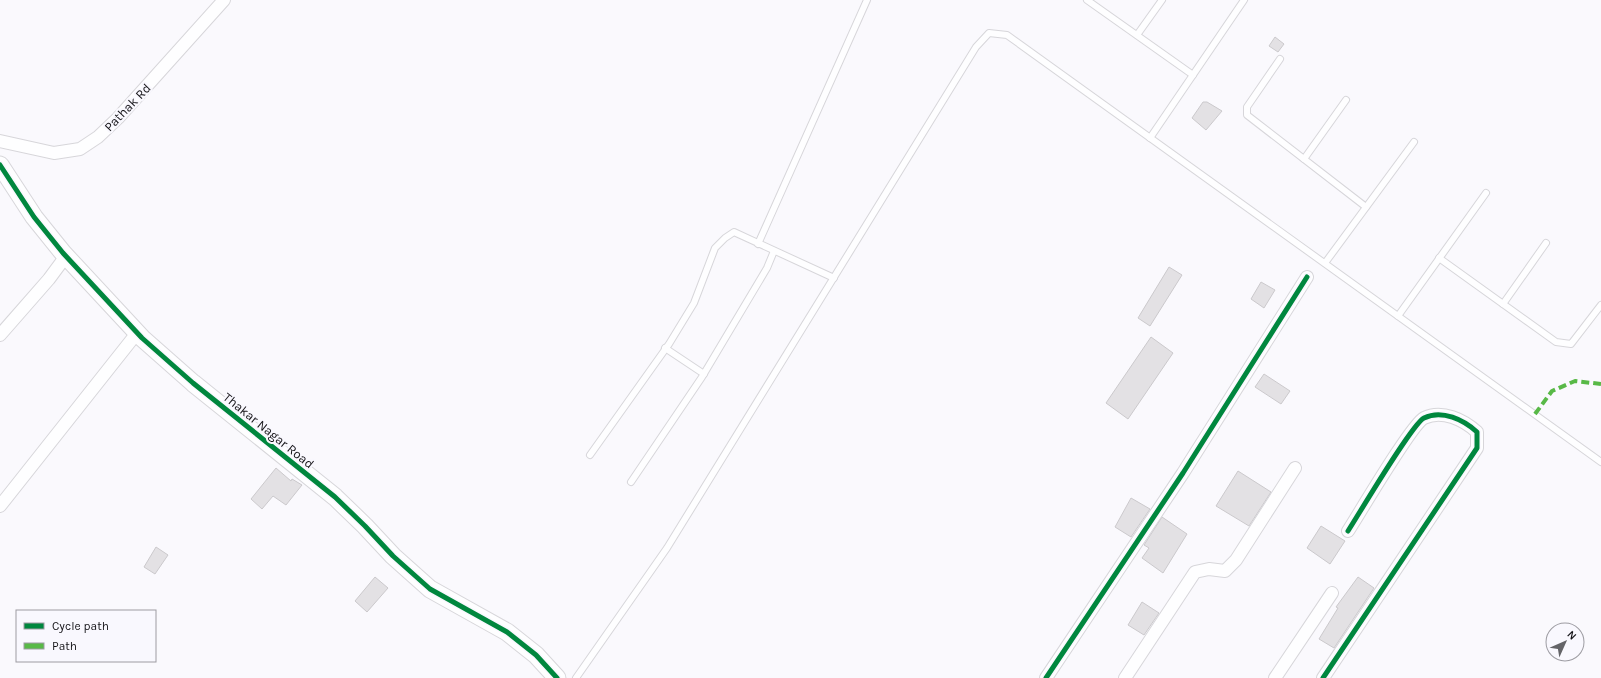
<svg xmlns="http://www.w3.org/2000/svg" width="1601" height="678" font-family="Karla,sans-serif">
	<rect width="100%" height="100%" fill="#faf9fd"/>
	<!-- building -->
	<g fill="#e3e1e4" stroke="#cbc9cc">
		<polygon points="1275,37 1284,44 1278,52 1269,46"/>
		<polygon points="1203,102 1207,102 1222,111 1206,130 1192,118"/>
		<polygon points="1169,267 1182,275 1150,326 1138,318"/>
		<polygon points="1261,282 1275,290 1264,308 1251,299"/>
		<polygon points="1151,337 1173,353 1128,419 1106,403"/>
		<polygon points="1264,374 1290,391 1281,404 1255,387"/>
		<polygon points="276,468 291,481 292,479 302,485 286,505 273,496 262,509 251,499"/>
		<polygon points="1238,471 1271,492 1249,526 1216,506"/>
		<polygon points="1131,498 1150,509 1131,537 1115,527"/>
		<polygon points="1162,517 1187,534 1163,573 1142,558 1149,548 1144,545"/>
		<polygon points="1321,526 1345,541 1330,564 1307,548"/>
		<polygon points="156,547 168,555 155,574 144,567"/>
		<polygon points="375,577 388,588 367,612 355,601"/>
		<polygon points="1358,577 1374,588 1334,648 1319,639 1338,608 1336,607"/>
		<polygon points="1142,602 1159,613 1144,635 1128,625"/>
	</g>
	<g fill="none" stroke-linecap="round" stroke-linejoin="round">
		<!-- lane casing -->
		<g stroke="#d7d6da" stroke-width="8">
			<g id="lane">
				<polyline points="1087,0 1193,75"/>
				<polyline points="1137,35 1162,0"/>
				<polyline points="1280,59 1247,107 1247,115 1366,207"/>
				<polyline points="1150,138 1244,0"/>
				<polyline points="1304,159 1346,100"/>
				<polyline points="758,244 867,0"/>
				<polyline points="1439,258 1556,342 1571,344 1601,305"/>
				<polyline points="1325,263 1414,142"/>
				<polyline points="1503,304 1546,243"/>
				<polyline points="1398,316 1486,193"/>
				<polyline points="665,348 704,374"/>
				<polyline points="590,455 669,344 694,303 715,248 725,238 734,232 834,278"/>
				<polyline points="631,482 702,377 767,268 774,251"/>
				<polyline points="576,678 667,548 976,47 989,33 1007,35 1601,462"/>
			</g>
		</g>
		<!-- street casing -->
		<g stroke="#d7d6da" stroke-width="14">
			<g id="street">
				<polyline points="0,141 54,153 80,149 98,137 118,118 224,0"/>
				<polyline points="0,335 49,279 66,256"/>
				<polyline points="0,506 137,333"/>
				<polyline points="1046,678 1183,473 1307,277"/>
				<polyline points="1125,678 1195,572 1209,569 1225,571 1236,560 1295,468"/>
				<polyline points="1275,678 1332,593"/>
				<path d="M1323,678L1477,448V432C1464,420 1442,409 1424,418C1412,424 1359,514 1348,531"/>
			</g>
		</g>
		<!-- secondary casing -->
		<g stroke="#d7d6da" stroke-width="19">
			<polyline id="secondary" points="0,165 34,217 63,253 142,338 193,383 335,497 365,526 393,556 430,589 507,632 536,655 557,678"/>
		</g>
		<!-- lane -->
		<use href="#lane" stroke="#fefeff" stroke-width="6"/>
		<!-- street -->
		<use href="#street" stroke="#fefeff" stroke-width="12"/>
		<!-- secondary -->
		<use href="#secondary" stroke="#fefeff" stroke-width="17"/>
		<!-- quiet -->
		<polyline stroke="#58b947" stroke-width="4" stroke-dasharray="8 4" stroke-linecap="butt" points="1535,414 1552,391 1575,381 1601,384"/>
		<!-- cycleway casing -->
		<g stroke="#f9f8fe" stroke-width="8">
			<g id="cycleway">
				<polyline points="0,165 34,217 63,253 142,338 193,383 335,497 365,526 393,556 430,589 507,632 536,655 557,678"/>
				<polyline points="1046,678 1183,473 1307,277"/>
				<path d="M1323,678L1477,448V432C1464,420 1442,409 1424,418C1412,424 1359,514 1348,531"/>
			</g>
		</g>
		<!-- cycleway -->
		<use href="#cycleway" stroke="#00873e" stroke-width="5"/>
	</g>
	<g text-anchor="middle" stroke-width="4" stroke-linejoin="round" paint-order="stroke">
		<!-- street labels -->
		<g font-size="13" fill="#141317" stroke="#f9f8fe">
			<text transform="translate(127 107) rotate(-46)" y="5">Pathak Rd</text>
			<text transform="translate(269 430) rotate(39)" y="5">Thakar Nagar Road</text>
		</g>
	</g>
	<!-- legend -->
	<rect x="16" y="610" width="140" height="52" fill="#f9f8fe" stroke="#9d9ca2"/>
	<rect x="24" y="623" width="20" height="6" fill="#00873e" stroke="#9d9ca2"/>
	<text x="52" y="630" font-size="12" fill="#141317">Cycle path</text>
	<rect x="24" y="643" width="20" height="6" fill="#58b947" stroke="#9d9ca2"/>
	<text x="52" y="650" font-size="12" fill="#141317">Path</text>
	<!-- north arrow -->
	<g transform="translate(1565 642) rotate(45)"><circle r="19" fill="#f9f8fe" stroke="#9d9ca2"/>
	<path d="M0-3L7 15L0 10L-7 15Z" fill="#646468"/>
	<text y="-6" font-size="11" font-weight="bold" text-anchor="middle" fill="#141317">N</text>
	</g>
</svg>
